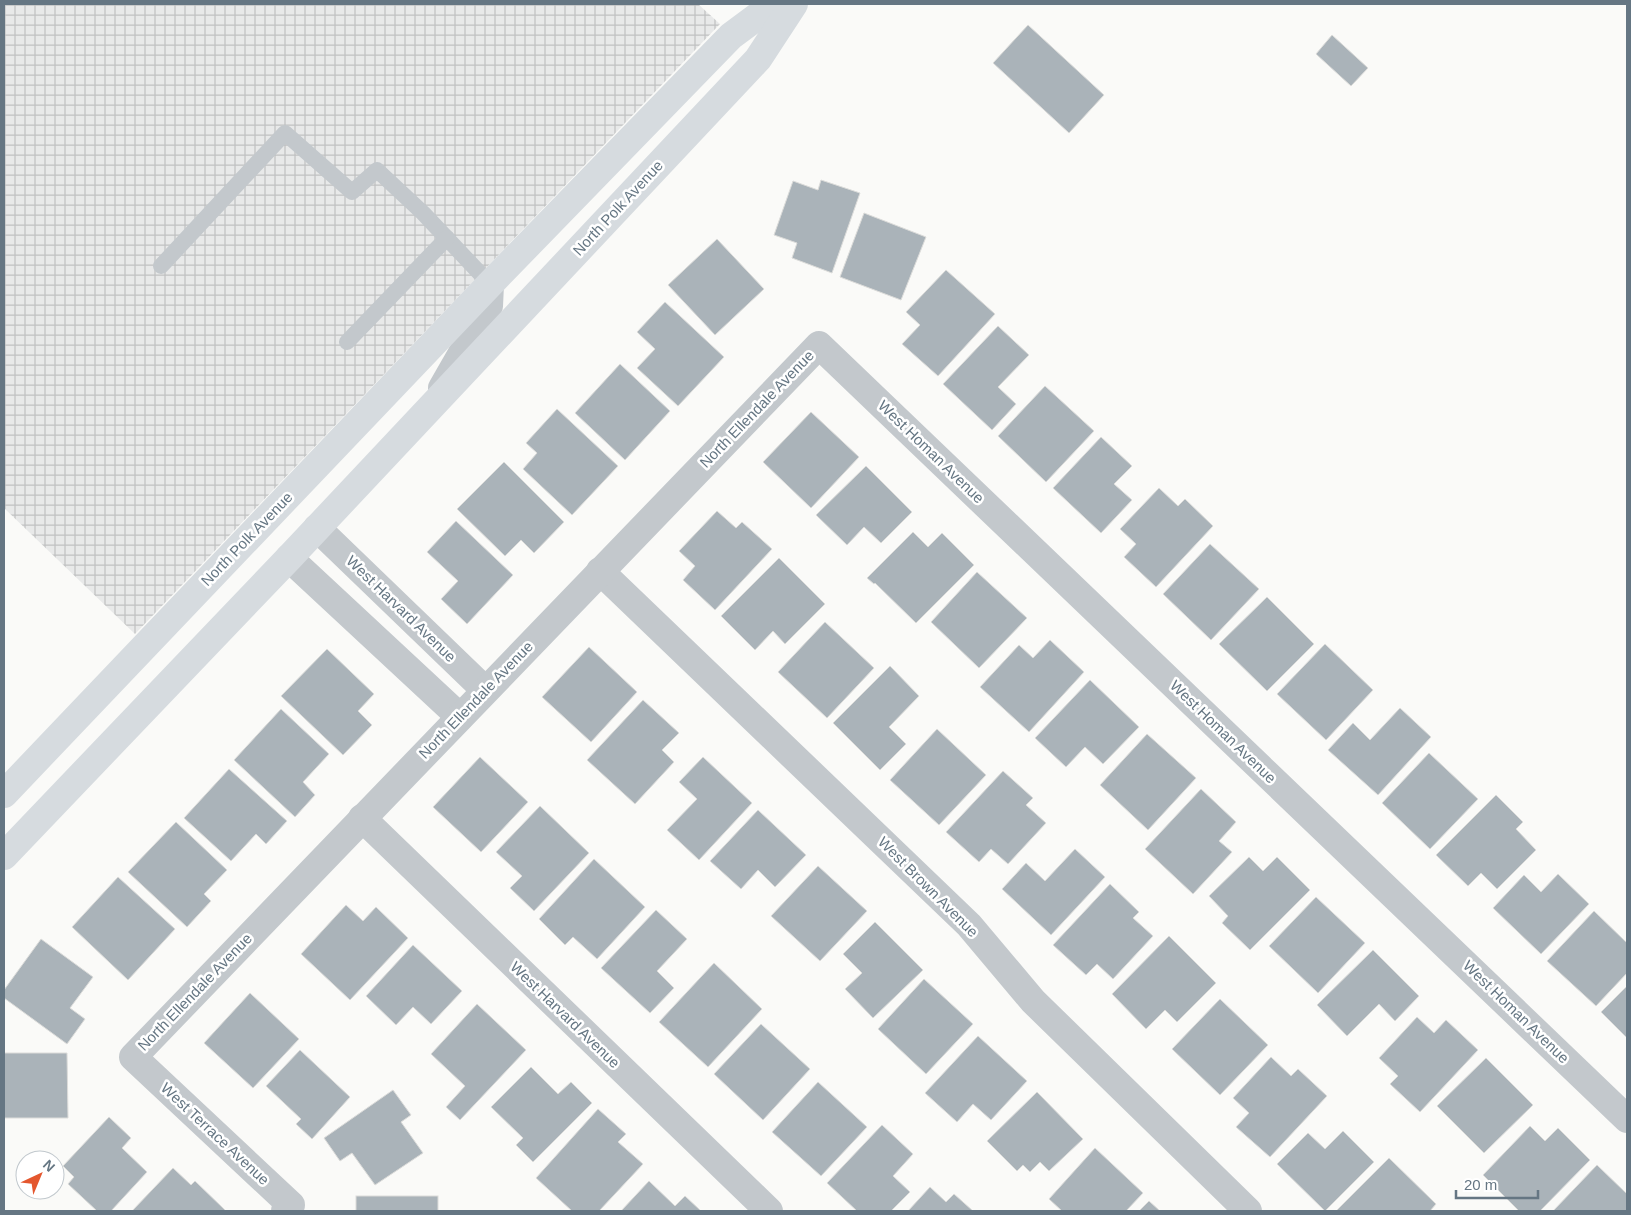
<svg xmlns="http://www.w3.org/2000/svg" width="1631" height="1215" font-family="Helvetica,sans-serif">
	<defs>
		<pattern id="industrial-grid" width="8" height="8" patternUnits="userSpaceOnUse" patternTransform="scale(1.25)"><rect width="8" height="8" fill="#e8e9e9"/><path d="M0 4h8M4 0v8" fill="none" stroke="#c0c1c2"/></pattern>
	</defs>
	<rect width="100%" height="100%" fill="#fafaf8"/>
	<!-- industrial -->
	<polygon fill="url(#industrial-grid)" points="4,4 698,4 720,24 135,634 4,508"/>
	<!-- building -->
	<g fill="#aab3b9" stroke="#dcdcda">
		<polygon points="1028,25 1104,95 1069,133 993,63"/>
		<polygon points="1332,35 1368,68 1351,86 1316,54"/>
		<polygon points="821,180 860,193 832,273 792,258 797,243 774,235 793,181 818,190"/>
		<polygon points="864,213 926,237 901,300 840,277"/>
		<polygon points="717,239 764,289 715,335 668,285"/>
		<polygon points="946,270 995,314 938,376 902,344 920,325 906,312"/>
		<polygon points="665,302 724,357 678,406 637,368 655,349 637,332"/>
		<polygon points="998,326 1029,355 998,387 1016,404 992,430 943,384"/>
		<polygon points="620,364 670,411 625,460 575,413"/>
		<polygon points="1045,386 1094,431 1046,482 998,436"/>
		<polygon points="557,409 618,466 572,515 523,469 537,453 526,443"/>
		<polygon points="811,412 859,457 811,508 763,462"/>
		<polygon points="1101,437 1132,466 1114,484 1132,500 1101,533 1053,488"/>
		<polygon points="504,462 564,522 534,553 521,540 505,556 457,509"/>
		<polygon points="866,466 912,512 881,543 864,527 847,545 816,515"/>
		<polygon points="1159,488 1178,506 1185,499 1213,526 1156,587 1124,557 1136,544 1120,529"/>
		<polygon points="717,511 736,528 742,522 772,549 715,610 683,580 695,566 679,551"/>
		<polygon points="456,521 513,575 467,624 441,599 458,581 427,552"/>
		<polygon points="913,532 928,547 942,533 974,565 916,623 875,583 874,584 867,578"/>
		<polygon points="1210,544 1259,589 1211,640 1163,594"/>
		<polygon points="779,558 825,604 785,644 773,631 755,650 721,616"/>
		<polygon points="977,572 1027,618 979,668 931,622"/>
		<polygon points="1267,597 1314,644 1267,691 1219,644"/>
		<polygon points="825,622 874,668 827,718 778,672"/>
		<polygon points="1050,640 1084,672 1029,732 980,687 1019,645 1033,658"/>
		<polygon points="1325,644 1373,690 1326,740 1277,694"/>
		<polygon points="589,647 637,692 591,742 542,697"/>
		<polygon points="327,649 374,694 358,711 372,725 343,755 281,696"/>
		<polygon points="890,666 919,696 889,727 906,744 880,770 833,723"/>
		<polygon points="1090,680 1139,727 1103,764 1085,747 1066,767 1035,738"/>
		<polygon points="643,700 679,733 662,750 674,762 635,804 587,760"/>
		<polygon points="1400,708 1431,737 1378,795 1328,750 1353,723 1370,740"/>
		<polygon points="281,709 329,754 303,782 315,795 295,817 234,760"/>
		<polygon points="937,729 986,775 939,825 890,780"/>
		<polygon points="1147,734 1196,778 1148,830 1100,785"/>
		<polygon points="1429,753 1478,799 1430,849 1382,803"/>
		<polygon points="480,757 528,802 481,852 433,807"/>
		<polygon points="703,757 752,803 699,860 667,830 697,799 679,782"/>
		<polygon points="229,769 287,821 266,844 256,834 231,861 184,818"/>
		<polygon points="1003,771 1033,798 1026,805 1046,823 1008,864 991,849 979,862 946,832"/>
		<polygon points="1201,789 1236,822 1219,841 1232,852 1193,894 1145,849"/>
		<polygon points="1496,795 1523,822 1516,829 1536,850 1497,889 1481,873 1468,886 1436,855"/>
		<polygon points="540,806 589,853 534,911 510,888 522,876 496,852"/>
		<polygon points="758,810 806,855 775,887 758,870 741,889 710,861"/>
		<polygon points="176,822 227,870 204,894 211,901 187,927 128,872"/>
		<polygon points="1075,849 1105,877 1051,935 1002,889 1026,863 1045,881"/>
		<polygon points="1249,857 1263,871 1277,857 1310,890 1250,950 1222,923 1228,916 1209,896"/>
		<polygon points="594,859 645,907 597,959 573,937 565,945 539,919"/>
		<polygon points="818,866 867,911 820,961 771,916"/>
		<polygon points="1558,874 1589,904 1541,954 1493,908 1524,875 1541,892"/>
		<polygon points="118,877 175,929 128,980 72,927"/>
		<polygon points="1110,884 1139,912 1133,918 1153,936 1113,979 1097,964 1086,975 1053,945"/>
		<polygon points="1316,897 1365,943 1318,993 1269,946"/>
		<polygon points="346,905 363,921 376,907 408,938 350,1000 301,954"/>
		<polygon points="656,910 687,939 657,971 674,988 650,1013 601,968"/>
		<polygon points="1594,911 1627,943 1627,973 1596,1006 1547,961"/>
		<polygon points="875,922 923,970 873,1018 845,989 862,973 843,954"/>
		<polygon points="1169,936 1216,983 1177,1022 1165,1010 1146,1029 1112,994"/>
		<polygon points="41,939 93,977 70,1008 85,1019 67,1044 4,998 4,990"/>
		<polygon points="413,945 462,991 431,1024 413,1007 396,1025 366,996"/>
		<polygon points="1373,950 1419,996 1395,1021 1379,1004 1347,1036 1317,1005"/>
		<polygon points="714,963 762,1009 708,1067 659,1022"/>
		<polygon points="924,979 973,1024 926,1074 878,1029"/>
		<polygon points="1627,986 1627,1038 1601,1012"/>
		<polygon points="250,993 299,1039 253,1088 204,1043"/>
		<polygon points="1220,999 1268,1045 1220,1095 1172,1049"/>
		<polygon points="477,1004 526,1050 460,1120 446,1107 465,1086 431,1054"/>
		<polygon points="1417,1017 1434,1033 1446,1020 1478,1050 1420,1112 1390,1084 1398,1076 1379,1058"/>
		<polygon points="761,1024 810,1069 763,1120 714,1074"/>
		<polygon points="978,1036 1027,1081 991,1120 973,1104 957,1122 925,1093"/>
		<polygon points="300,1050 350,1097 312,1139 296,1124 301,1119 266,1086"/>
		<polygon points="4,1053 67,1053 68,1118 4,1118"/>
		<polygon points="1271,1057 1291,1076 1298,1069 1327,1096 1270,1157 1236,1127 1249,1113 1233,1098"/>
		<polygon points="1486,1058 1533,1105 1484,1153 1437,1106"/>
		<polygon points="531,1067 558,1094 571,1082 592,1103 533,1162 516,1145 523,1138 491,1107"/>
		<polygon points="818,1082 867,1127 821,1176 772,1132"/>
		<polygon points="393,1090 411,1115 401,1122 423,1153 375,1185 352,1153 340,1161 324,1138"/>
		<polygon points="1037,1092 1083,1139 1049,1171 1040,1162 1030,1172 1023,1165 1017,1171 987,1141"/>
		<polygon points="598,1109 626,1134 618,1142 643,1164 599,1211 572,1211 536,1178"/>
		<polygon points="109,1117 131,1138 122,1148 147,1172 111,1211 97,1211 68,1184 74,1177 63,1166"/>
		<polygon points="882,1125 913,1154 893,1176 910,1192 891,1211 857,1211 827,1183"/>
		<polygon points="1530,1126 1545,1141 1558,1128 1590,1160 1540,1211 1519,1211 1483,1175"/>
		<polygon points="1343,1131 1374,1162 1325,1211 1277,1164 1308,1133 1325,1149"/>
		<polygon points="1095,1148 1143,1193 1126,1211 1062,1211 1049,1199"/>
		<polygon points="1389,1158 1436,1204 1430,1211 1336,1211"/>
		<polygon points="1597,1165 1627,1194 1627,1211 1553,1211"/>
		<polygon points="173,1168 191,1185 195,1181 225,1210 224,1211 132,1211"/>
		<polygon points="649,1181 675,1206 685,1196 701,1211 621,1211"/>
		<polygon points="930,1187 946,1202 954,1194 973,1211 908,1211"/>
		<rect x="356" y="1196" width="82" height="15"/>
		<polygon points="1149,1201 1160,1211 1139,1211"/>
	</g>
	<g fill="none" stroke-linecap="round" stroke-linejoin="round">
		<!-- lane -->
		<g stroke="#c3c8cc" stroke-width="16">
			<polyline points="161,266 285,133 352,192 377,170 423,213 490,284"/>
			<polyline points="347,342 447,238"/>
		</g>
		<!-- street -->
		<g stroke="#c3c8cc" stroke-width="28">
			<polyline points="442,388 489,306 490,284"/>
			<polyline points="317,528 485,690"/>
			<polyline points="289,558 460,717"/>
			<polyline points="600,571 969,925 1033,1001 1248,1211"/>
			<polyline points="362,818 769,1211"/>
			<polyline points="285,1211 291,1205 133,1057 819,345 1627,1119"/>
		</g>
		<!-- secondary -->
		<g stroke="#d6dbdf" stroke-width="28">
			<polyline points="4,794 490,284 731,36 774,4"/>
			<polyline points="4,856 289,558 758,59 794,4"/>
		</g>
	</g>
	<g text-anchor="middle" stroke-width="5" stroke-linejoin="round" paint-order="stroke">
		<!-- street labels -->
		<g font-size="15" fill="#657683" stroke="#fff">
			<text transform="translate(618 208) rotate(-47)" y="5">North Polk Avenue</text>
			<text transform="translate(757 409) rotate(-46)" y="5">North Ellendale Avenue</text>
			<text transform="translate(931 452) rotate(44)" y="5">West Homan Avenue</text>
			<text transform="translate(247 539) rotate(-46)" y="5">North Polk Avenue</text>
			<text transform="translate(401 609) rotate(44)" y="5">West Harvard Avenue</text>
			<text transform="translate(476 700) rotate(-46)" y="5">North Ellendale Avenue</text>
			<text transform="translate(1223 732) rotate(44)" y="5">West Homan Avenue</text>
			<text transform="translate(928 887) rotate(45)" y="5">West Brown Avenue</text>
			<text transform="translate(195 992) rotate(-46)" y="5">North Ellendale Avenue</text>
			<text transform="translate(1516 1012) rotate(44)" y="5">West Homan Avenue</text>
			<text transform="translate(565 1015) rotate(44)" y="5">West Harvard Avenue</text>
			<text transform="translate(215 1134) rotate(43)" y="5">West Terrace Avenue</text>
		</g>
	</g>
	<!-- border -->
	<rect width="1631" height="1215" fill="none" stroke="#657683" stroke-width="10"/>
	<!-- north arrow -->
	<g transform="translate(40 1175) rotate(44)"><circle r="24" fill="#ffffff" stroke="#c1c8cd"/>
	<path d="M0-4L9 19L0 12L-9 19Z" fill="#e4572e"/>
	<text y="-8" font-size="14" font-weight="bold" text-anchor="middle" fill="#657683">N</text>
	</g>
	<!-- scale -->
	<path d="M1456 1190v8h82v-8" fill="none" stroke="#657683" stroke-width="2.5"/>
	<text x="1464" y="1190" font-size="15" fill="#657683" stroke="#ffffff" stroke-width="4" paint-order="stroke">20 m</text>
</svg>
